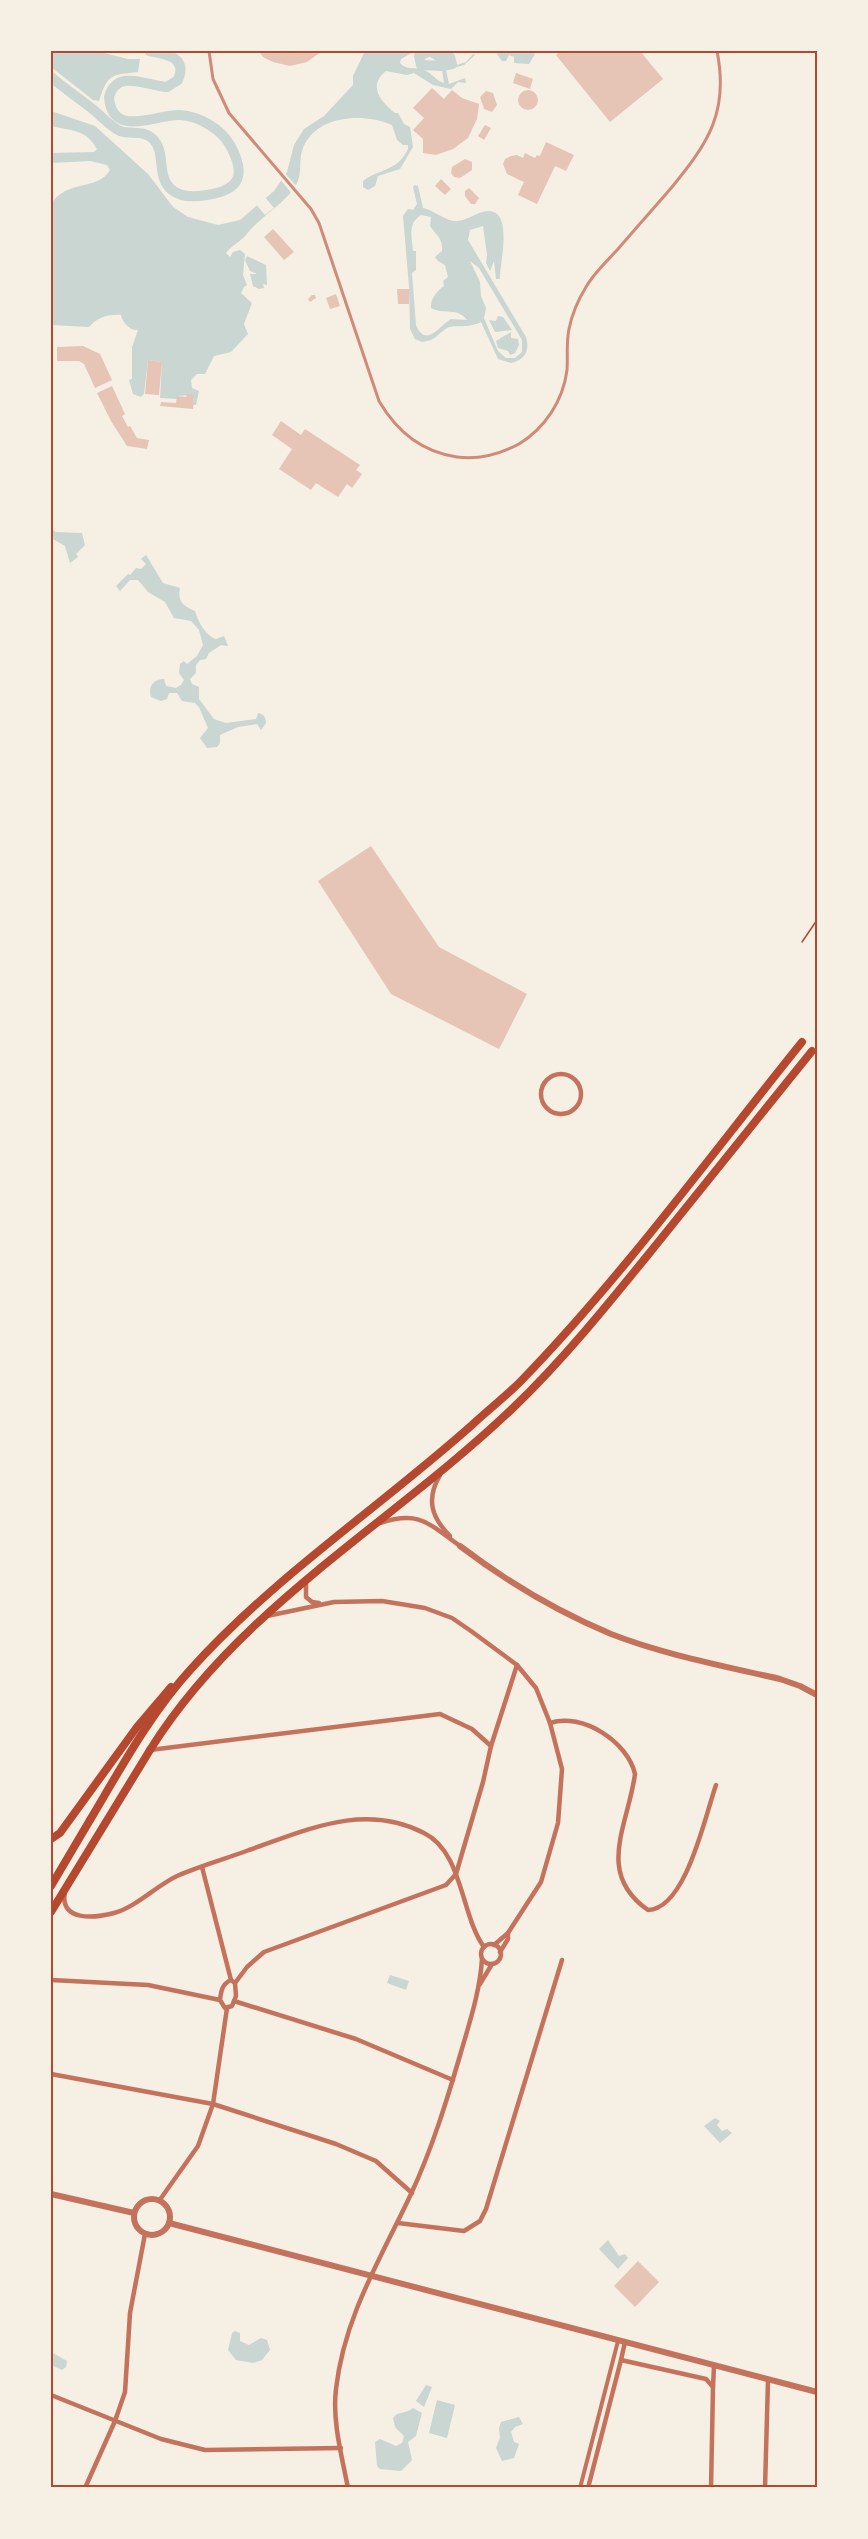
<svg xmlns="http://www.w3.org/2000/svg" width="868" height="2539" font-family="Montserrat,sans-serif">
	<rect width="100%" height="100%" fill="#f6efe4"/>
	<!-- water -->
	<g fill="#c9d6d2" fill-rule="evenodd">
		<path d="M51,51H97L128,59H140L138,72C112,75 108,73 99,101L93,100L51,67Z"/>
		<path d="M365,51H415L401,59L400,63C408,72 418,65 428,72C434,76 437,81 444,83L442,70L466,62L473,54L475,55L464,65L446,70L449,84L465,78L466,83L458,82L451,89L433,85L414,73L407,75L386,71C367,86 381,102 395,113H398L404,124L410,127L413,147L400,169L378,176L375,186L368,190L363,187V181C380,168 397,172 408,149V145H403L397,140L392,125C364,113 317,114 303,148C297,164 305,175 292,191C279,207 257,220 246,235C240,242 231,246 226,253L230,257L233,252L240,250L245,254L243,275L247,285L244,287L241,293L252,303L244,324L248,334L231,352L214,356L205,374H197L191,380L192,388L199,391L196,405H193L194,395L177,396V399L160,398L162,362L148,360L144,394L141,397L133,394L129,380L132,379V347L138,330C130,331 122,322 121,315C108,314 98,317 89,327L51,325V204C67,179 98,191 110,170L107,165L90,161L51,163V153L94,152L97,149C86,129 72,131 51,126V111L95,126L148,174L173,207L188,217L218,225L240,220L274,191L287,172L294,145L304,129L324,116L353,85V76Z"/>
		<polygon points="495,51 534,51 535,54 529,64 514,63 514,57 509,55 506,61 502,61"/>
		<path d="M415,185L418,186L423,208C433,210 449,223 458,221C468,220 478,211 489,211C514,212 499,266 500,279H496L494,261L490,271L486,263L487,255L483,226L470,230L468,240L526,337C530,351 525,360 511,363L498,359L481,322C468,329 455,324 447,328C436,335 437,340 422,342L415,339L410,329L409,286L403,216L408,209L413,210L417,204L413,187ZM421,215L431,217L430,226C436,235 443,238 442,251L435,257L438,261L445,265L448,277L443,281L444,286C437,291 430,299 431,308C443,315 458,307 467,320L451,319C440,325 426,349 416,325L412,273L416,270V251H413C412,237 407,224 421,215ZM470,261L479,268L522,340V352L515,358H506L498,351L484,318L486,308L481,296L480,282Z"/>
		<polygon points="247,256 266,265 267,285 263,284 264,288 259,289 253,286 250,274 257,274 250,271 245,260"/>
		<polygon points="498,316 503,317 512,330 495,332 489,320 496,321"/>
		<polygon points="511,332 511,338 518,339 519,345 515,353 510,355 508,351 498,348 496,341"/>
		<polygon points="51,529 56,532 82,533 85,545 76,554 78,557 70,563 65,546 51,538"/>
		<path d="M146,555L163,583L180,588C177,602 184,606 195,611C198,622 206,636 216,639L224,636L228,646L221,645L209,653L206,659L200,660L196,665V673L190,679L192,684L199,687V699L214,719L226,723L256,719L258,713C264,714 266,718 266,723L261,730L257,724L238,727L220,735V743L217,747L207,748L200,738L208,728L199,707L195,703L182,701L177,693H169L167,699L161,701L151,697C148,687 153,679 164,679L166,686L176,688L181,685L184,680L179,673L180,664L184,661L187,664L197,656L203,645L199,630L191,621L174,618L165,602L148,592L138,580H130L120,591L116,586L128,574L130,575L136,568L141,569L146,564L141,559Z"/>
		<polygon points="390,1975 409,1981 406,1990 387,1983"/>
		<polygon points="715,2118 720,2121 717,2125 722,2131 727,2129 732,2133 720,2143 704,2126"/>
		<polygon points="608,2240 619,2256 625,2254 628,2258 618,2269 599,2249"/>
		<polygon points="235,2331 240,2333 240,2341 249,2345 261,2338 267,2340 270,2350 262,2360 253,2363 236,2360 228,2350 232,2333"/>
		<polygon points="51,2352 67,2361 66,2367 62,2370 51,2365"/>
		<polygon points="426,2385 432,2387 424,2407 416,2401"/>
		<polygon points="437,2400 455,2405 447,2438 429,2433"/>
		<path d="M413,2408L422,2413L416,2436L408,2442L412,2460L401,2471L380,2469L377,2466L375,2442L380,2439L396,2446L402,2443L404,2436L395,2427L393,2418C397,2411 407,2414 413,2408Z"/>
		<polygon points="519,2417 523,2424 515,2427 511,2432 514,2442 519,2444 514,2458 502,2461 496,2448 500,2438 499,2428 501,2422"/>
	</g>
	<!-- pier -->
	<g fill="#f6efe4">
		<polygon points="284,172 298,188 293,195 279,178"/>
		<polygon points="264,196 274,208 265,215 255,203"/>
	</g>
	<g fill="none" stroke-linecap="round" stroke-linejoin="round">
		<!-- canal -->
		<g stroke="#c9d6d2" stroke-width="10">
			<polygon points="430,51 438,56 450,57 452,64 443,66 421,65 419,56"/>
			<path d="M51,77C65,89 80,99 95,111C102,117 111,127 120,131C131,135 144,129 154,140C166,154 156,177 172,190C182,198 196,197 207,195C241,190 246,174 230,145C221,129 199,116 180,115C156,114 112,139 109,97C117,68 147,86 167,87L178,80C188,57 166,54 149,51"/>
		</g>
	</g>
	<!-- building -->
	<g fill="#e6c5b7">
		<polygon points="259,51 322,51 307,62 290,66 273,62 263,57"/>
		<polygon points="561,51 640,51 663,79 610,122 556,55"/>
		<polygon points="516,73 533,79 530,89 513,83"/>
		<polygon points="432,88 444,99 452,90 462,98 479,104 477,119 468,138 453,149 436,155 423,153 423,139 413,130 424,118 413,108"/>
		<circle cx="528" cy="100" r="10"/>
		<polygon points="486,91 493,93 497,105 492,112 484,109 480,97"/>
		<polygon points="485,125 491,128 484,140 478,136"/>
		<polygon points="546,142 574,155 566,171 555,166 537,204 518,195 524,182 507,174 503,164 505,159 511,156 517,155 523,158 525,153 535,158 537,155 540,156"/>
		<polygon points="465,159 472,162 472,170 460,178 454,177 451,173 452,167"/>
		<polygon points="441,179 451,189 445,195 435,186"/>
		<polygon points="469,188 479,198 475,204 471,204 465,196 465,191"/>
		<polygon points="273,229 294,252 284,260 264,237"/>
		<polygon points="397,289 409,289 409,304 398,304"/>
		<polygon points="336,294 340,306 330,309 326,298"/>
		<polygon points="312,295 315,295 316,298 310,302 308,299"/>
		<polygon points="83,346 100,354 112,380 95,388 84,364 79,361 57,361 57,347"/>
		<polygon points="148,360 162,362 159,395 145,394"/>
		<polygon points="112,386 125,414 122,416 128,427 130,426 137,438 149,440 147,449 127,446 111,421 97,393"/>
		<polygon points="187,394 194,395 193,409 160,406 161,402 176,403 177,396 186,397"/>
		<polygon points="281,421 301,435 305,429 360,465 356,470 362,474 352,488 347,484 338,497 316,483 311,490 279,469 292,449 272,435"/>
		<polygon points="371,846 439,947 527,994 499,1049 391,994 318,881"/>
		<polygon points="638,2261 659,2282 635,2307 614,2286"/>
	</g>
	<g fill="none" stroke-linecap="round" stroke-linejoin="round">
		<!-- path -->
		<polyline stroke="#b5482f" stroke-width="1.5" points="802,942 817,920"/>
		<!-- pedestrian -->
		<polyline stroke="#c5725c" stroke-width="4" points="580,2488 618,2341"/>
		<!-- minor -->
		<g stroke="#c5725c" stroke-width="4.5">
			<circle cx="561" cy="1094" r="20"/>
			<path d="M440,1475C426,1499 431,1517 450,1536"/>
			<path d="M380,1523C420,1510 429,1524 460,1546"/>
			<polyline points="306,1582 306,1597 312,1602 319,1603"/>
			<polyline points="267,1616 334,1602 382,1601 425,1608 452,1618 471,1631 517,1665 536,1688 550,1723 562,1769 558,1823 541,1882 508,1933 494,1945"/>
			<path d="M550,1723C582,1712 628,1742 635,1774C628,1826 595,1873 648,1910C686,1909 705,1816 716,1785"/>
			<polyline points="150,1750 440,1714 472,1729 491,1746"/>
			<polyline points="202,1867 231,1980"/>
			<path d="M65,1892C59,1922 95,1918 114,1913C136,1907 156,1886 177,1876C200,1866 225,1859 249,1850C307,1830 364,1802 424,1833C463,1852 461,1916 484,1947"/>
			<circle cx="491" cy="1954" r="10"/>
			<polyline points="500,1952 508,1939 508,1933"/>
			<polyline points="51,1980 148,1985 220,2000"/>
			<path d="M231,1980L235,1983L236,1996L232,2006L225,2008L220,2000C221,1991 222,1984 231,1980Z"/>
			<polyline points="235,1983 247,1967 264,1952 446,1885 456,1874 483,1782 491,1746 517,1665"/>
			<polyline points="480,1984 492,1964"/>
			<polyline points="234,2001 356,2039 453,2080"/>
			<polyline points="51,2074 213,2104 336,2144 376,2161 412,2193"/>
			<polyline points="159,2201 198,2146 213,2104 227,2008"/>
			<polyline points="398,2223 464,2231 480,2221 486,2209 562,1960"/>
			<polyline points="621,2360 625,2342"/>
			<polyline points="713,2387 714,2366"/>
			<polyline points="51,2395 161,2439 205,2450 341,2448"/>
			<polyline points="85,2488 115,2421 125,2392 130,2313 145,2234"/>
			<path d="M348,2488C342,2457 332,2421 336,2389C344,2317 381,2258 411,2194C432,2149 447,2100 461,2052C470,2021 480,1991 482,1959"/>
			<polyline points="588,2488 621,2360 706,2379 713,2387 711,2488"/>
			<polyline points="765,2488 768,2380"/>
		</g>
		<!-- tertiary -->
		<g stroke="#c5725c" stroke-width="6">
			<path d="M460,1546C506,1581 558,1612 611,1634C665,1655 724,1666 780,1679L800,1686L817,1695"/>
			<polyline points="51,2194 134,2213"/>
			<circle cx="152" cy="2217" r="18"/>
			<polyline points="169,2223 817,2392"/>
		</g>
		<!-- primary -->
		<g stroke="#b5482f" stroke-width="8">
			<polyline points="51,1886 90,1820"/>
			<polyline points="51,1912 150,1750"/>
		</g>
		<!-- trunk -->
		<g stroke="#b5482f" stroke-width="8">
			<path d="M150,1750C239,1607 393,1523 513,1408C566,1357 613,1298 660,1240C711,1177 761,1114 812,1051"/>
			<path d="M90,1820C121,1768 150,1714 191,1669C274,1577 380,1507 472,1425C488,1410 505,1397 520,1382C622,1277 710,1156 802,1042"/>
			<polyline points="51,1839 60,1833 137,1727 171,1687"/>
		</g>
		<!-- rail -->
		<path stroke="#cf8b77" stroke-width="3" d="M209,51L213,79L229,113L311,209L319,223L379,401C397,432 422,452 457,457C479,460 500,454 519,444C545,428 563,401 567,370C568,356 566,343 569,329C572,314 578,300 586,287C594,273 607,261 618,249C636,228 654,208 672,187C709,142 729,111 717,51"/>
	</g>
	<!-- border -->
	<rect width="868" height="2539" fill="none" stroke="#f6efe4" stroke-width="105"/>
	<rect x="52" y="52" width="764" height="2434" fill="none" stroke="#b5482f" stroke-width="2"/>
</svg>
